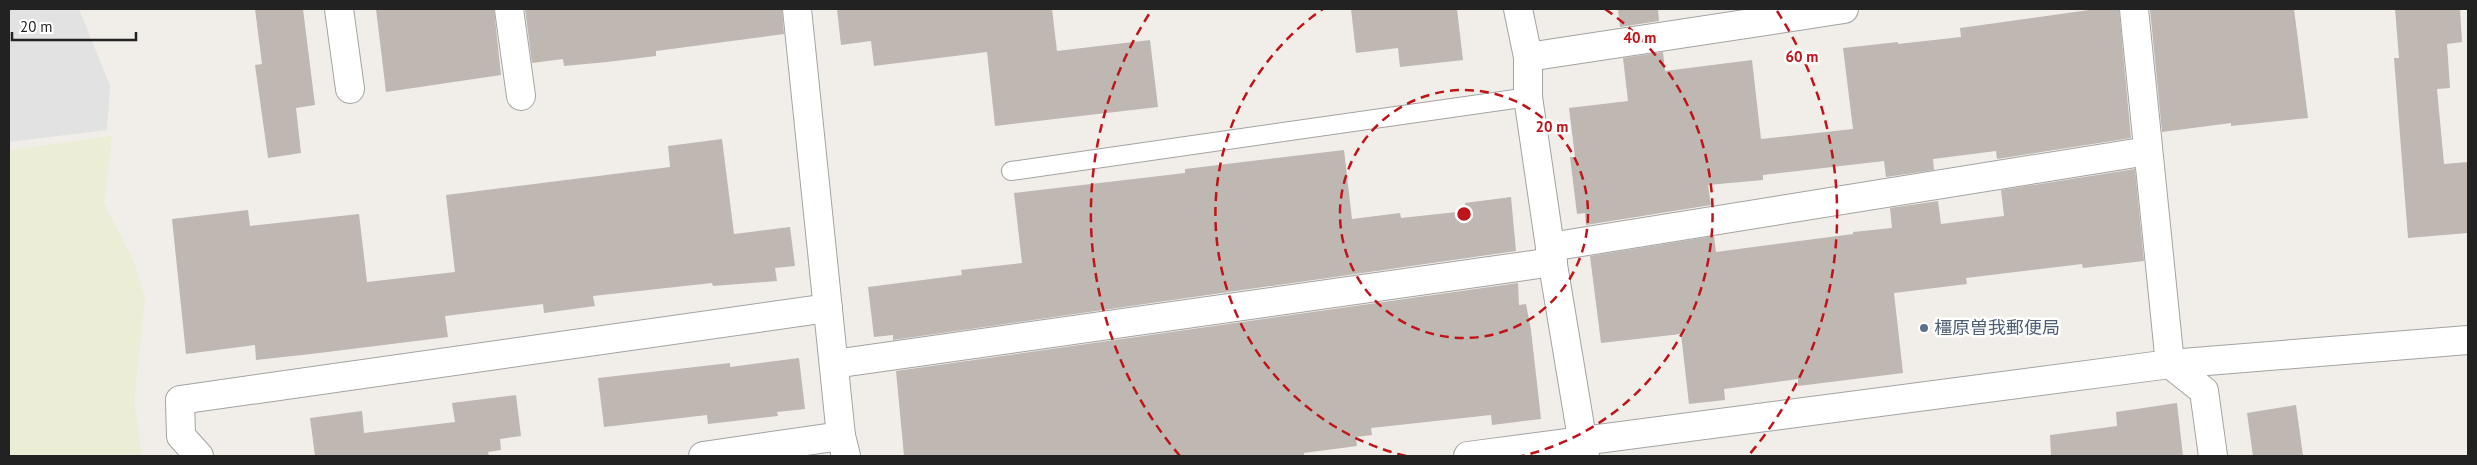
<svg xmlns="http://www.w3.org/2000/svg" width="2477" height="465" font-family="'PT Sans','Noto Sans JP',sans-serif">
	<rect width="100%" height="100%" fill="#f1eee9"/>
	<!-- farmland -->
	<polygon fill="#ecedd7" points="112,136 104,203 134,262 145,298 134,402 142,456 9,456 9,150"/>
	<!-- parking -->
	<polygon fill="#e2e2e2" points="9,9 79,9 110,86 107,130 9,142"/>
	<!-- building -->
	<g fill="#beb7b2">
		<polygon points="255,9 303,9 315,105 296,108 301,153 268,158 255,65 262,64"/>
		<polygon points="376,9 494,9 501,75 386,92"/>
		<polygon points="525,9 782,9 784,34 656,51 656,56 607,62 564,66 563,59 532,63"/>
		<polygon points="837,9 1052,9 1057,51 1150,40 1158,107 995,126 987,52 874,66 871,41 841,45"/>
		<polygon points="1351,9 1457,9 1463,60 1400,67 1398,48 1356,53"/>
		<polygon points="1618,9 1658,9 1659,21 1620,27"/>
		<polygon points="2096,9 2119,9 2131,138 1997,159 1996,151 1933,159 1934,170 1886,177 1884,161 1763,175 1763,180 1708,185 1711,205 1586,225 1585,213 1577,214 1570,157 1575,157 1569,108 1628,101 1623,58 1663,52 1665,71 1752,60 1761,139 1853,129 1843,48 1898,42 1898,44 1961,37 1960,28"/>
		<polygon points="2150,9 2294,9 2308,118 2231,126 2231,123 2162,132"/>
		<polygon points="2395,9 2460,9 2462,42 2447,44 2450,88 2437,89 2444,164 2468,162 2468,233 2408,238 2394,58 2399,58"/>
		<polygon points="722,139 734,234 790,227 795,266 775,268 777,281 713,286 712,283 593,296 595,306 544,313 543,304 445,316 448,337 311,354 256,360 255,345 186,354 172,219 248,210 250,226 359,214 367,282 455,272 446,195 670,167 668,146"/>
		<polygon points="1344,150 1352,219 1400,213 1401,218 1466,211 1465,203 1511,197 1516,251 893,340 893,335 874,337 868,287 962,275 961,270 1022,263 1014,193 1185,173 1185,169"/>
		<polygon points="2135,169 2144,261 2083,268 2082,264 1966,278 1967,284 1894,293 1903,373 1798,386 1798,379 1724,389 1725,400 1689,404 1681,334 1601,343 1590,256 1714,236 1716,252 1853,234 1853,232 1892,228 1890,208 1938,201 1941,224 2004,216 2001,190"/>
		<polygon points="1518,283 1519,305 1526,304 1531,330 1541,419 1492,425 1491,415 1371,428 1372,435 1356,437 1357,446 1304,453 1304,456 904,456 896,371"/>
		<polygon points="799,358 805,409 777,412 778,416 708,424 707,415 604,427 598,378 730,363 730,367"/>
		<polygon points="516,395 521,436 500,439 501,450 488,452 489,456 315,456 310,418 362,411 364,433 455,422 452,403"/>
		<polygon points="2177,403 2183,456 2051,456 2050,435 2117,426 2116,412"/>
		<polygon points="2296,405 2303,456 2253,456 2247,413"/>
	</g>
	<g fill="none" stroke-linecap="round" stroke-linejoin="round">
		<!-- lane casing -->
		<g stroke="#a3a3a3" stroke-width="20">
			<polyline id="lane" points="1011,171 1528,97"/>
		</g>
		<!-- street casing -->
		<g stroke="#a3a3a3" stroke-width="30">
			<g id="street">
				<polyline points="339,9 350,89"/>
				<polyline points="509,9 521,96"/>
				<polyline points="797,9 841,436 846,456"/>
				<polyline points="1518,9 1528,57 1528,97 1550,247 1585,456"/>
				<polyline points="2134,9 2170,364 2204,391 2213,456"/>
				<polyline points="1528,57 1844,9"/>
				<polyline points="1550,247 2148,151"/>
				<polyline points="834,364 1553,262"/>
				<polyline points="199,456 181,436 180,400 828,308"/>
				<polyline points="703,456 841,436"/>
				<polyline points="1468,456 2170,364 2468,340"/>
			</g>
		</g>
		<!-- lane -->
		<use href="#lane" stroke="#fff" stroke-width="18"/>
		<!-- street -->
		<use href="#street" stroke="#fff" stroke-width="28"/>
	</g>
	<!-- distance rings -->
	<g fill="none" stroke="#bf141a" stroke-width="2.5" stroke-dasharray="9 6">
		<circle cx="1464" cy="214" r="124"/>
		<path d="M1406 456A249 249 0 0 1 1323 9M1605 9A249 249 0 0 1 1522 456"/>
		<path d="M1180 456A373 373 0 0 1 1151 11M1777 11A373 373 0 0 1 1748 456"/>
	</g>
	<!-- markers -->
	<circle fill="#5c6f8a" stroke="#fff" stroke-width="2" cx="1924" cy="328" r="5"/>
	<g text-anchor="middle" stroke-width="5" stroke-linejoin="round" paint-order="stroke">
		<!-- service labels -->
		<g font-size="18" fill="#4e5e75" stroke="#fff" text-anchor="start">
			<text x="1934" y="334">橿原曽我郵便局</text>
		</g>
	</g>
	<circle cx="1464" cy="214" r="8" fill="#bf141a" stroke="#fff" stroke-width="2.5"/>
	<g font-size="15" text-anchor="middle" font-weight="bold" fill="#bf141a" stroke="#fff" stroke-width="5" stroke-linejoin="round" paint-order="stroke">
		<text x="1640" y="43">40 m</text>
		<text x="1802" y="62">60 m</text>
		<text x="1552" y="132">20 m</text>
	</g>
	<!-- border -->
	<rect width="2477" height="465" fill="none" stroke="#222222" stroke-width="20"/>
	<!-- scale -->
	<path d="M12 32v8h124v-8" fill="none" stroke="#222222" stroke-width="2.5"/>
	<text x="20" y="32" font-size="15" fill="#222222" stroke="#ffffff" stroke-width="4" paint-order="stroke">20 m</text>
</svg>
